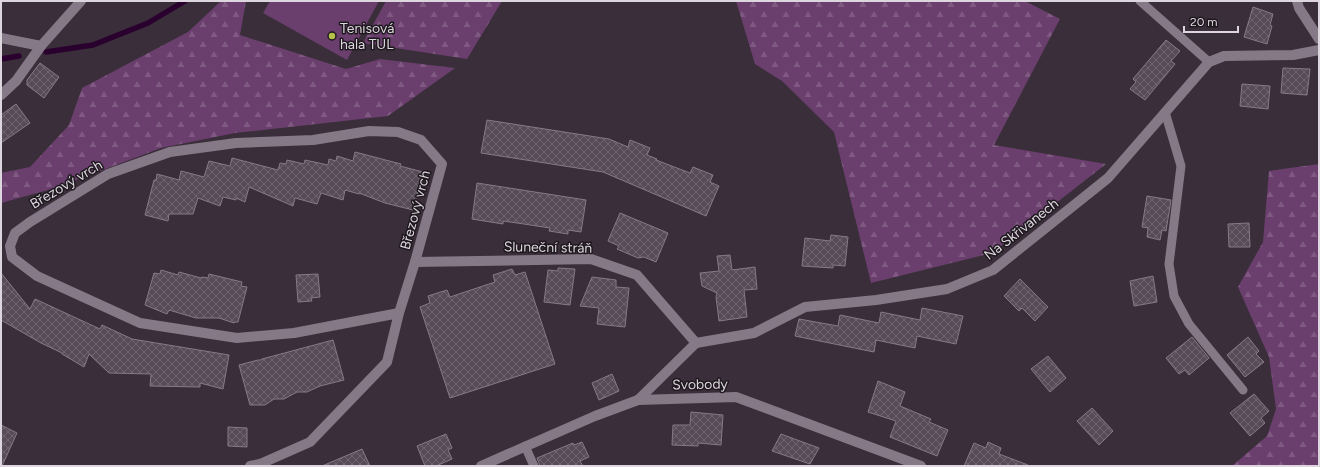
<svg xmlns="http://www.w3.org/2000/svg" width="1320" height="467" font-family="Figtree,sans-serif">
	<defs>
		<pattern id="forest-firs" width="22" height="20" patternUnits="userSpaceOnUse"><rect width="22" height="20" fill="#6a3e6d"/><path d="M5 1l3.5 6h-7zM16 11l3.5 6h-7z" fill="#7f5981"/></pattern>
		<pattern id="building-cross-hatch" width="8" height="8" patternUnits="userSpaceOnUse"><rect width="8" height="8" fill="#574b58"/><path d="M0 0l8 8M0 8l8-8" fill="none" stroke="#6f6470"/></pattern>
	</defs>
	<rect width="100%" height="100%" fill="#3a2e3a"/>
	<!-- forest -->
	<g fill="url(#forest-firs)">
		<polygon points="221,1 246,1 240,35 346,69 380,59 455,68 388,116 235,133 161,148 55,188 1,203 1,173 30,167 69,125 82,88 188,32"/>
		<polygon points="386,1 502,1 467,59 363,43"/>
		<polygon points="736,1 1025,1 1060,19 994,145 1106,164 992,253 871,283 834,132 782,81 755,64"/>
		<polygon points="1319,164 1319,466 1232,466 1267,436 1276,409 1269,357 1238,287 1263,242 1269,171"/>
	</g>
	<!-- garden -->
	<polygon fill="#6a3e6d" points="270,1 379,1 347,60 263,13"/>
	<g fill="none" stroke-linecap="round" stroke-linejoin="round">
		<!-- stream -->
		<g stroke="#2a002e" stroke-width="5.5">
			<polyline points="46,52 93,45 148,23 185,1"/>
			<polyline points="1,59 19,56"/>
		</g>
	</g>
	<!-- building -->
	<g fill="url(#building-cross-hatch)" stroke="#877a88">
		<polygon points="1253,7 1273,14 1270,25 1272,26 1267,44 1244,37"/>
		<polygon points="1166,40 1180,51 1171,61 1175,64 1145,100 1130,89 1136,82 1133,79"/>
		<polygon points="40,63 59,77 44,98 27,85 27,80"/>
		<polygon points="1283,68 1310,69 1307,95 1281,93"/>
		<polygon points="1242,84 1270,86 1268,109 1240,106"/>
		<polygon points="16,104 30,123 1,143 1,115"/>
		<polygon points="487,120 609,139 628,147 630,140 650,148 647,155 657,159 656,160 690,173 693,167 713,175 710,182 719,186 706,216 603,172 481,153"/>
		<polygon points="355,152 401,164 400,166 423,172 413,210 385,203 359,193 359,194 345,190 343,200 321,193 317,204 295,198 293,206 249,187 245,202 236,198 236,200 223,197 220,206 198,198 193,214 169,214 168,221 145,215 154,180 156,180 157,174 179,180 181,171 204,177 209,161 230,166 232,158 278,170 280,163 286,164 287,160 304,164 305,160 328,165 329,159 336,161 337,156 353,161"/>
		<polygon points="477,183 586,200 581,232 568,230 568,234 549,231 550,228 524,224 503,221 503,224 472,219"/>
		<polygon points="1147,196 1171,200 1166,231 1162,230 1160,240 1147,237 1148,228 1142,227"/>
		<polygon points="620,213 668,233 656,262 644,257 638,258 617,249 619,246 608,241"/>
		<polygon points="1249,223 1250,247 1229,247 1228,224"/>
		<polygon points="831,235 848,237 845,266 833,265 833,268 802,266 805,238 830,241"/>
		<polygon points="730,255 732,270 755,267 757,289 744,290 747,317 719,321 716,297 717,293 702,286 700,273 719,271 717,256"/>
		<polygon points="558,268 575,269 570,305 544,302 548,270 558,271"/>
		<polygon points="512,269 515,275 525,272 555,364 450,398 420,307 430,303 428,296 447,290 450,297 495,282 493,275"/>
		<polygon points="161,270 178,275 179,272 201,278 202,277 208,278 209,274 242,282 241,286 247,287 238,322 235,322 234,323 219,318 196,318 169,310 167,314 145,305 154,273 160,274"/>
		<polygon points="1,273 30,309 35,299 100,329 102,325 132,339 229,355 223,389 200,383 200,387 150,386 151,374 109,373 89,354 84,367 62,354 62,353 41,343 1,320"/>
		<polygon points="318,274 320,297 311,298 312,301 298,302 296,275"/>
		<polygon points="1153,276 1157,302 1134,306 1130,281"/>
		<polygon points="592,277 616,280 616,287 629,288 625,327 597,324 599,308 580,306"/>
		<polygon points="1020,279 1048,307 1035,321 1022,308 1019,311 1004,296"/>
		<polygon points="922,308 963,316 956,344 917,336 915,348 876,340 874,352 795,336 799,319 838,326 840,315 879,323 881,312 920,320"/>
		<polygon points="1192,337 1209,358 1189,375 1185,370 1179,374 1166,358"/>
		<polygon points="1248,337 1259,351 1256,354 1264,362 1245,377 1227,355"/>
		<polygon points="333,340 344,380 320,386 307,392 297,392 284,399 274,399 265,405 250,405 239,365 258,360 261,360 262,359"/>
		<polygon points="1048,356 1066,378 1050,392 1031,369"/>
		<polygon points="612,374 619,391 599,400 592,383"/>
		<polygon points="878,381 905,392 900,406 931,419 929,422 948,430 937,456 890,437 896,421 868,412"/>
		<polygon points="1254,394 1269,411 1261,418 1265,423 1250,436 1230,413"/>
		<polygon points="1092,408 1113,431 1099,445 1077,421"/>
		<polygon points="691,412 723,415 721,445 698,443 698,446 672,445 673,425 690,425"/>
		<polygon points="1,425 17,433 2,466 1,466"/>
		<polygon points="228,427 247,428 247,447 228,446"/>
		<polygon points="446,434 452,448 448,450 452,459 436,466 425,466 417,446"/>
		<polygon points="781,434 819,448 810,464 772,451"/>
		<polygon points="582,442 589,457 580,461 583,466 540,466 537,458 573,443 574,445"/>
		<polygon points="988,442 1001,448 999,454 1028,465 1028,466 964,466 974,443 986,448"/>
		<polygon points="362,449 370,466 322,466"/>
	</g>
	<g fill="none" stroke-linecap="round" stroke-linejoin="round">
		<!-- lane -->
		<g stroke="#867987" stroke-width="9">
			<polyline points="1140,1 1209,62"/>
			<polyline points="1165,112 1181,166 1169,264 1174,296 1189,324 1243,390"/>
			<polyline points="525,446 534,466"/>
		</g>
		<!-- street -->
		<g stroke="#867987" stroke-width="10">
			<polyline points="1297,1 1299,8 1319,39"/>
			<polyline points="1,38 41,46"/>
			<polyline points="1,95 16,81 41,46 81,1"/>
			<polyline points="415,262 591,259 637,275 696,343"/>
			<polyline points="638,400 696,343 754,333 805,307 876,300 947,289 993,270 1108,178 1209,62 1224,56 1293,55 1319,50"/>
			<polyline points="250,466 260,464 310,442 387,362 399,313 415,262 442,164 421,140 398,132 369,131 313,140 236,143 170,152 108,174 30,222 15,233 10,246 12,257 37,276 140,323 237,338 294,333 399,313"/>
			<polyline points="481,466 595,416 638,400 736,397 921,466"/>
		</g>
	</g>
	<!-- markers -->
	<circle fill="#b6c149" stroke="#1e191e" stroke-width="1.5" cx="332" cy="36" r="4"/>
	<g text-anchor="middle" stroke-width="3" stroke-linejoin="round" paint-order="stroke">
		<!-- poi labels -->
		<g font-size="14" fill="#ded6de" stroke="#1e191e" text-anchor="start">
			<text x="340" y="33">Tenisová<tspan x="340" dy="16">hala TUL</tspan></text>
		</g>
		<!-- street labels -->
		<g font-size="14" fill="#ded6de" stroke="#1e191e">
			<text transform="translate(66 184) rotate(-31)" y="5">Březový vrch</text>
			<text transform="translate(415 210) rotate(-75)" y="5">Březový vrch</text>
			<text transform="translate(1021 229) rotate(-38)" y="5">Na Skřivanech</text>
			<text transform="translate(548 247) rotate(1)" y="5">Sluneční stráň</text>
			<text transform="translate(700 384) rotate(-1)" y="5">Svobody</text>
		</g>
	</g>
	<!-- border -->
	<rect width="1320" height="467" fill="none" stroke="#ded6de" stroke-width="4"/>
	<!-- scale -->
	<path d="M1184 26v6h54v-6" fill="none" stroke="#ded6de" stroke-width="2"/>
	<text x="1190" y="26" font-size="12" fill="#ded6de" stroke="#1e191e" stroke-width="3" paint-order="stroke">20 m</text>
</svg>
